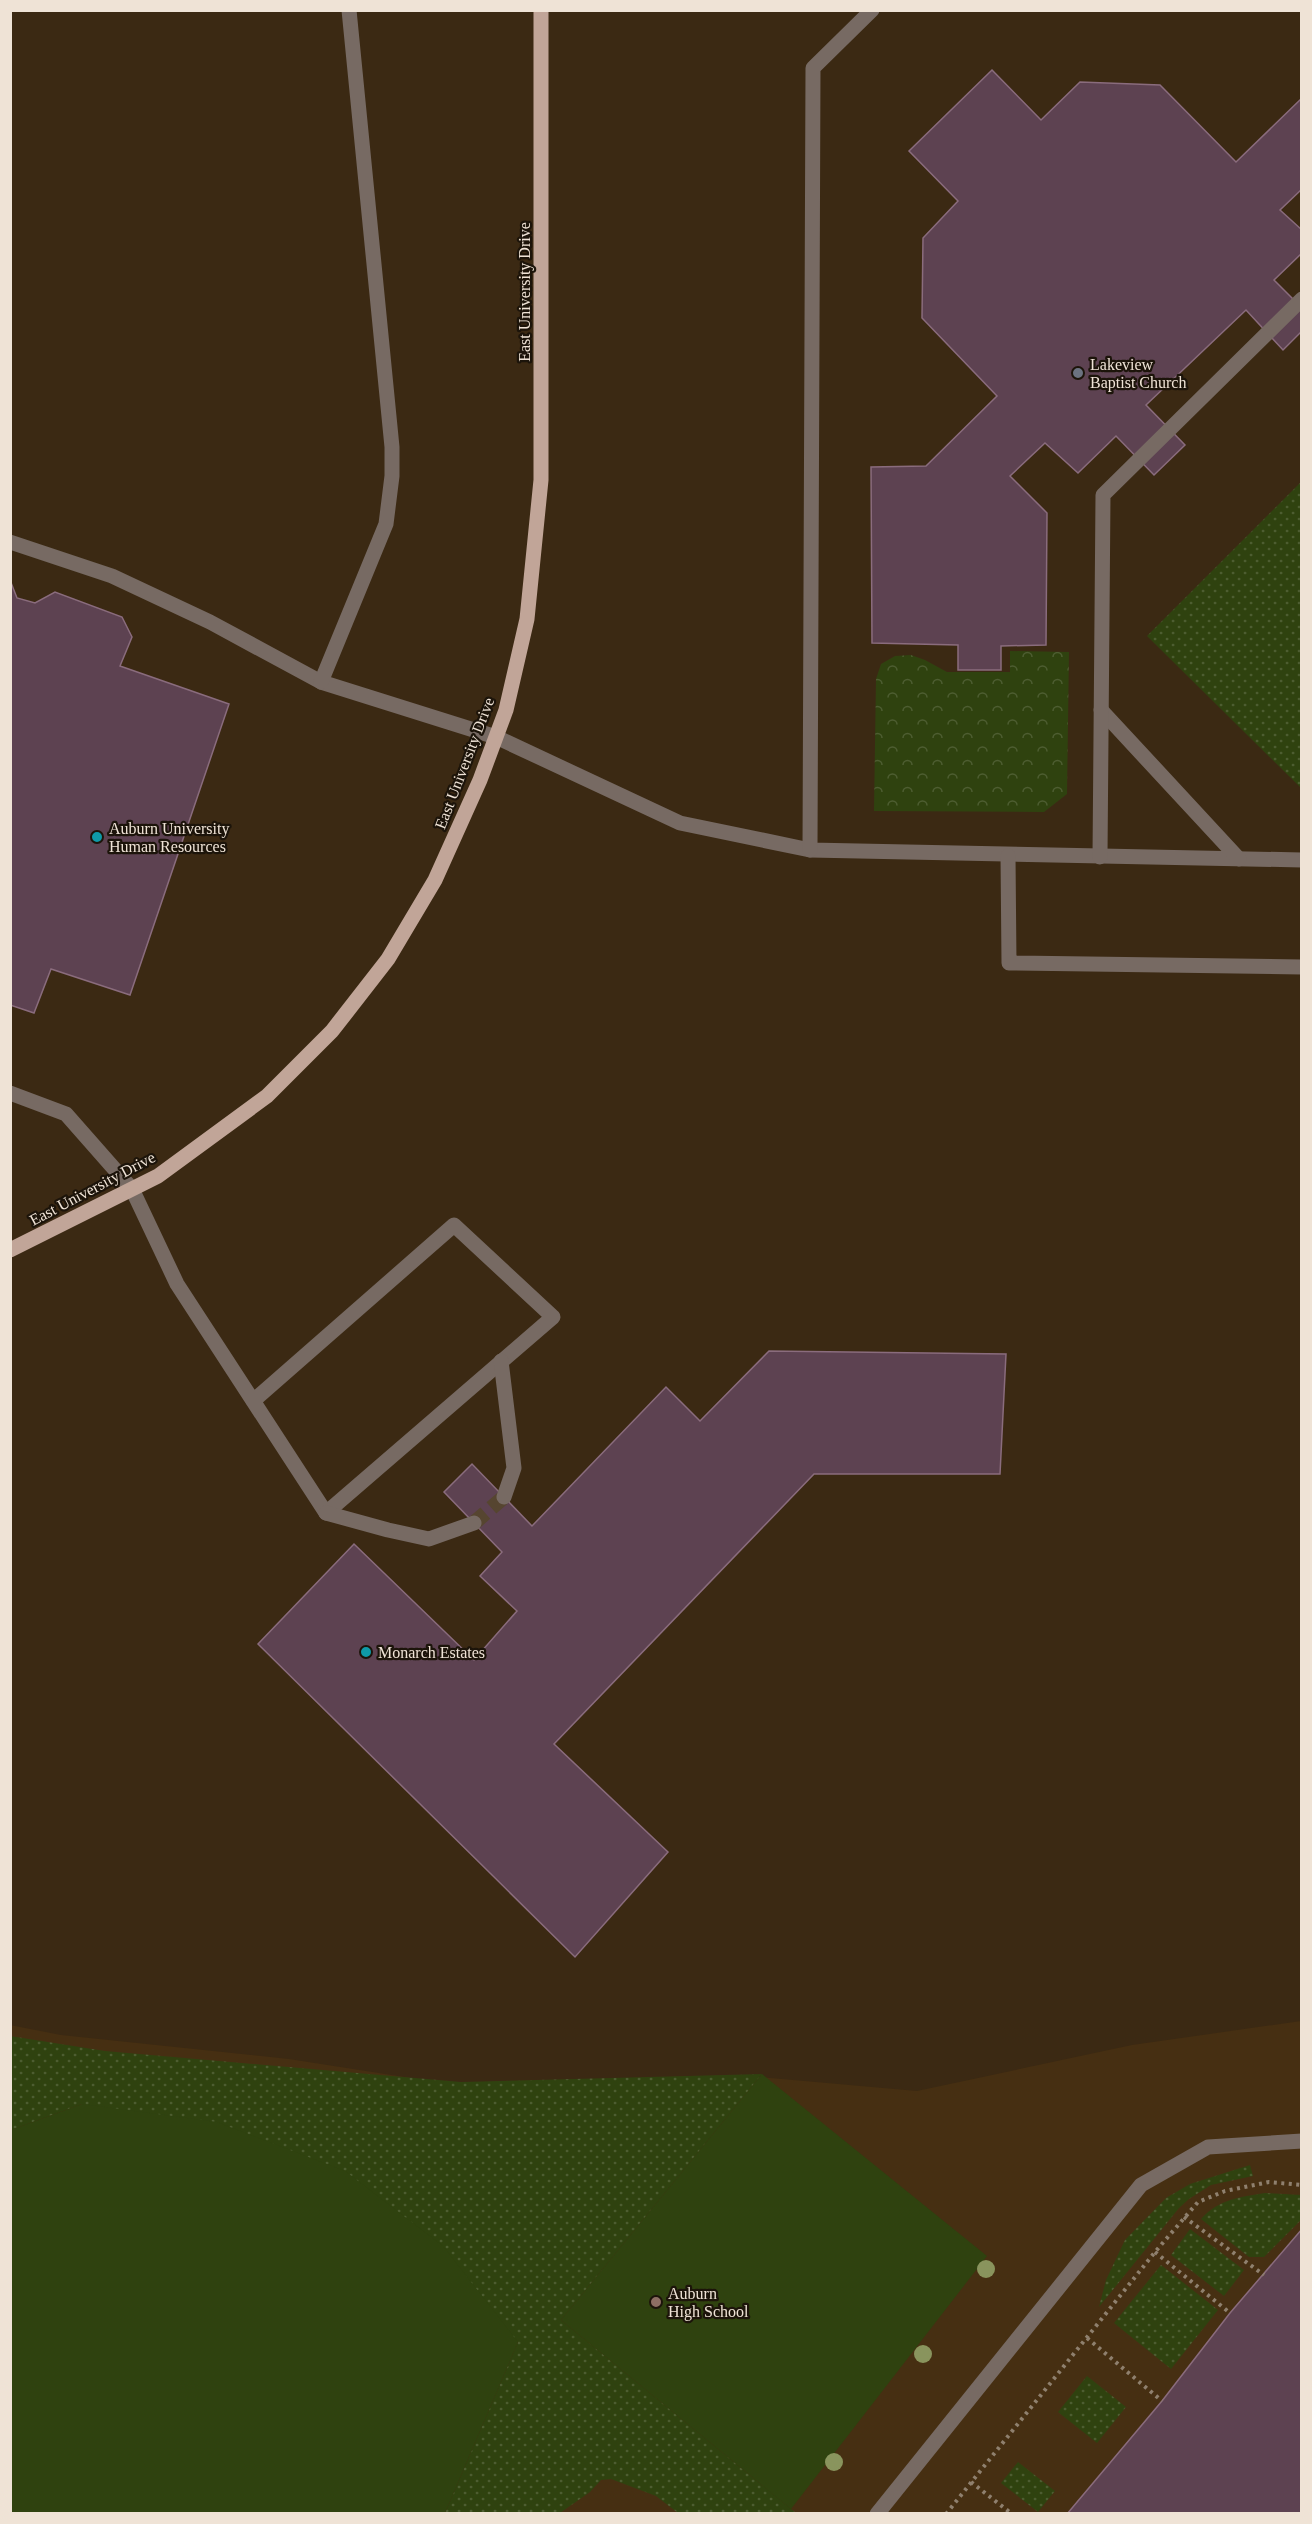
<svg xmlns="http://www.w3.org/2000/svg" width="1312" height="2524" font-family="Georgia,serif">
	<defs>
		<pattern id="grass-dots" width="8" height="8" patternUnits="userSpaceOnUse" patternTransform="scale(1.5)"><rect width="8" height="8" fill="#2f420f"/><path d="M2 2h.1M6 6h.1" fill="none" stroke="#4d5d31" stroke-width="1.8" stroke-linecap="round"/></pattern>
		<pattern id="park-crowns" width="20" height="18" patternUnits="userSpaceOnUse" patternTransform="scale(1.5)"><rect width="20" height="18" fill="#2f420f"/><path d="M2 6a3 3 0 1 1 6 0M12 15a3 3 0 1 1 6 0" fill="none" stroke="#4d5d31"/></pattern>
	</defs>
	<rect width="100%" height="100%" fill="#3b2913"/>
	<!-- built -->
	<polygon fill="#462f12" points="1301,2021 1301,2513 11,2513 10,2025 61,2035 289,2059 443,2083 738,2075 917,2091 1132,2045"/>
	<!-- grass -->
	<g fill="url(#grass-dots)">
		<polygon points="1301,482 1301,788 1147,636"/>
		<polygon points="10,2036 105,2051 461,2082 762,2074 561,2320 796,2513 678,2513 656,2496 611,2479 601,2480 590,2492 560,2513 445,2513 518,2342 82,2104 11,2130"/>
		<polygon points="1250,2165 1253,2176 1211,2185 1189,2199 1179,2208 1099,2307 1106,2280 1125,2240 1166,2198 1190,2184"/>
		<path d="M1265,2193L1301,2195L1302,2219L1264,2257H1249L1201,2219C1219,2199 1240,2197 1265,2193Z"/>
		<polygon points="1190,2229 1244,2270 1224,2296 1171,2255"/>
		<polygon points="1161,2265 1218,2310 1171,2369 1114,2323"/>
		<polygon points="1087,2376 1126,2407 1097,2443 1058,2412"/>
		<polygon points="1018,2462 1055,2491 1038,2512 1001,2483"/>
	</g>
	<!-- park -->
	<polygon fill="url(#park-crowns)" points="1010,651 1069,652 1067,794 1044,812 874,811 876,679 881,664 895,656 911,655 925,660 947,672 1010,672"/>
	<!-- pitch -->
	<g fill="#2f420f">
		<polygon points="762,2074 987,2256 791,2509 561,2320"/>
		<polygon points="82,2104 217,2122 345,2171 443,2246 518,2342 445,2513 11,2513 11,2130"/>
	</g>
	<!-- building -->
	<g fill="#5d4251" stroke="#8a6c7d" stroke-width="1.5">
		<polygon points="992,70 1041,120 1080,82 1160,85 1236,162 1302,98 1302,189 1280,210 1302,230 1302,253 1274,280 1302,308 1302,331 1283,350 1246,310 1146,405 1185,445 1154,475 1116,436 1078,473 1045,443 1010,476 1047,513 1046,645 1001,646 1001,670 958,670 958,645 872,643 871,467 926,466 997,396 922,318 923,238 958,201 909,151"/>
		<polygon points="10,580 17,598 35,603 55,592 122,617 132,637 120,666 229,704 130,995 51,969 34,1013 10,1005"/>
		<polygon points="769,1351 1006,1354 1000,1474 814,1474 554,1744 668,1852 575,1957 258,1644 354,1544 474,1660 517,1611 480,1576 502,1552 444,1492 472,1464 532,1526 666,1387 700,1421"/>
		<polygon points="1302,2229 1302,2514 1067,2514 1162,2401 1230,2313"/>
	</g>
	<g fill="none" stroke-linecap="round" stroke-linejoin="round">
		<!-- minor-tunnel -->
		<polyline stroke="#564530" stroke-width="15" stroke-dasharray="15 8" stroke-linecap="butt" points="474,1523 504,1497"/>
		<!-- path -->
		<g stroke="#8f806e" stroke-width="4" stroke-dasharray="3 4.5" stroke-linecap="butt">
			<polyline points="1184,2217 1264,2275"/>
			<polyline points="1155,2252 1230,2313"/>
			<polyline points="1087,2338 1162,2401"/>
			<polyline points="971,2482 1012,2514"/>
			<polyline points="946,2514 1155,2252 1198,2202 1225,2191 1269,2182 1302,2185"/>
		</g>
		<!-- minor -->
		<g stroke="#776a63" stroke-width="15">
			<polyline points="10,542 112,576 210,622 321,682 496,737 680,823 810,850 1302,860"/>
			<polyline points="321,682 386,524 392,476 392,447 349,10"/>
			<polyline points="1101,710 1239,859"/>
			<polyline points="810,850 813,68 872,10"/>
			<polyline points="1008,856 1009,963 1302,967"/>
			<polyline points="1100,857 1103,495 1302,299"/>
			<polyline points="10,1093 66,1114 132,1189 177,1284 326,1513 553,1317 454,1225 253,1401"/>
			<polyline points="501,1361 514,1468 504,1497"/>
			<polyline points="326,1513 388,1530 429,1539 474,1523"/>
			<polyline points="877,2514 1141,2185 1208,2147 1302,2141"/>
		</g>
		<!-- major -->
		<polyline stroke="#c1a598" stroke-width="15" points="10,1250 158,1176 267,1096 332,1031 388,959 435,880 480,780 506,710 527,619 541,480 541,10"/>
	</g>
	<!-- trees -->
	<g fill="#89945d">
		<circle cx="986" cy="2269" r="9"/>
		<circle cx="923" cy="2354" r="9"/>
		<circle cx="834" cy="2462" r="9"/>
	</g>
	<!-- markers -->
	<circle fill="#6b7280" stroke="#1c140a" stroke-width="2" cx="1078" cy="373" r="6"/>
	<g fill="#0f9aa8" stroke="#1c140a" stroke-width="2">
		<circle cx="97" cy="837" r="6"/>
		<circle cx="366" cy="1652" r="6"/>
	</g>
	<circle fill="#8d6e63" stroke="#1c140a" stroke-width="2" cx="656" cy="2302" r="6"/>
	<g text-anchor="middle" stroke-width="4.5" stroke-linejoin="round" paint-order="stroke">
		<!-- street labels -->
		<g font-size="16" fill="#efe3d6" stroke="#1c140a">
			<text transform="translate(524 292) rotate(-90)" y="6">East University Drive</text>
			<text transform="translate(464 763) rotate(-69)" y="6">East University Drive</text>
			<text transform="translate(92 1188) rotate(-28)" y="6">East University Drive</text>
		</g>
		<!-- poi labels -->
		<g font-size="16" fill="#efe3d6" stroke="#1c140a" text-anchor="start">
			<text x="1090" y="370">Lakeview<tspan x="1090" dy="18">Baptist Church</tspan></text>
			<text x="109" y="834">Auburn University<tspan x="109" dy="18">Human Resources</tspan></text>
			<text x="378" y="1658">Monarch Estates</text>
			<text x="668" y="2299">Auburn<tspan x="668" dy="18">High School</tspan></text>
		</g>
	</g>
	<!-- border -->
	<rect width="1312" height="2524" fill="none" stroke="#efe3d6" stroke-width="24"/>
</svg>
